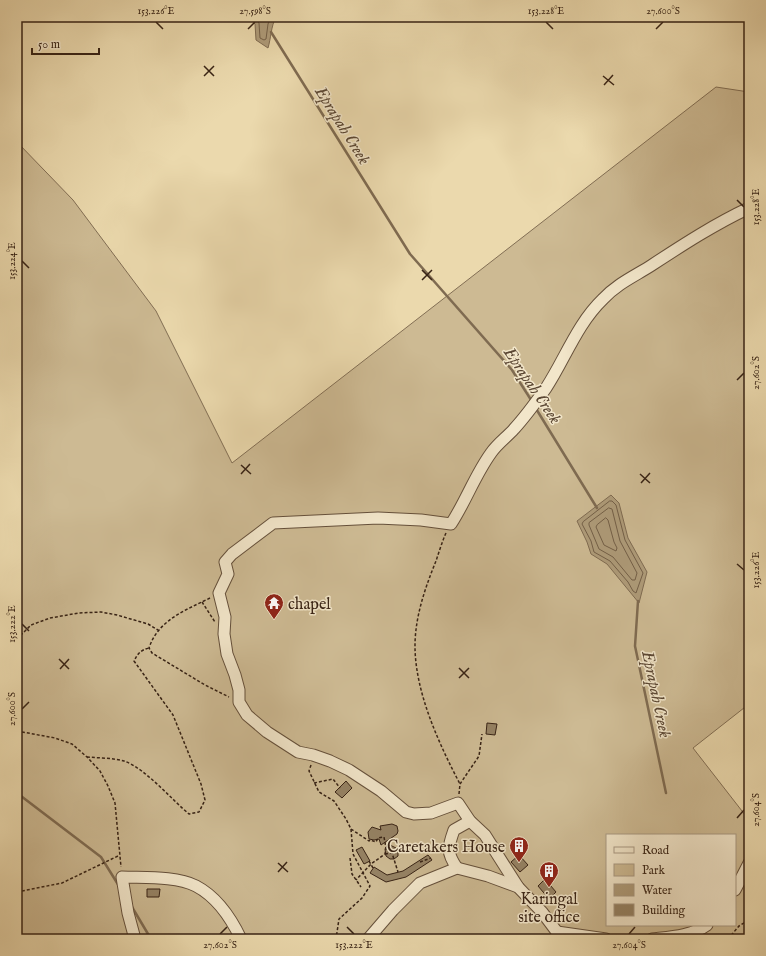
<svg xmlns="http://www.w3.org/2000/svg" width="766" height="956" font-family="'IM FELL English',serif">
	<rect width="100%" height="100%" fill="#ebd9ad"/>
	<filter id="stains"><feTurbulence type="fractalNoise" baseFrequency=".005" numOctaves="4"/><feColorMatrix values="0 0 0 0 .2 0 0 0 0 .09 0 0 0 0 .02 0 0 0 .5 -.17"/></filter>
	<radialGradient id="worn" r=".72"><stop offset=".6" stop-color="#630" stop-opacity="0"/><stop offset="1" stop-color="#630" stop-opacity=".3"/></radialGradient>
	<!-- green -->
	<path fill="#cdba93" stroke="#826e54" fill-rule="evenodd" d="M716,87L749,92V704L693,748L749,820V939H17V142L73,200L156,311L232,463ZM607,835H735V925H607Z"/>
	<!-- water -->
	<g fill="#ae9b79" stroke="#7f6b51">
		<path d="M249,17H276C271,26 271,38 268,48L256,40L255,24Z"/>
		<polygon points="611,495 619,503 628,538 647,572 639,603 607,564 591,554 587,542 577,521"/>
	</g>
	<g fill="none" stroke-linecap="round" stroke-linejoin="round">
		<!-- shore -->
		<g stroke="#735f47" stroke-width="1">
			<polyline points="254,17 259,23 260,38 264,40 266,39 268,24 271,17"/>
			<polygon points="610,501 612,501 616,505 625,540 643,573 636,593 633,591 628,582 610,561 594,552 591,541 582,524 583,522"/>
			<polygon points="609,508 612,509 620,541 637,573 635,580 632,580 613,557 599,549 589,525 589,523"/>
			<polygon points="606,518 608,520 614,542 617,548 616,551 604,545 596,527 597,525"/>
		</g>
		<!-- stream -->
		<g stroke="#7f6b51" stroke-width="2.5">
			<polyline points="271,32 410,254 512,370 533,403"/>
			<polyline points="535,407 597,508"/>
			<polyline points="638,601 635,646 666,793"/>
			<polyline points="17,793 101,857 119,886"/>
			<polyline points="132,907 151,939"/>
		</g>
	</g>
	<!-- building -->
	<g fill="#958264" stroke="#382315">
		<polygon points="487,723 497,724 495,735 486,734"/>
		<polygon points="346,781 352,788 342,798 335,792"/>
		<polygon points="392,824 397,826 398,831 397,834 381,845 379,839 374,840 369,839 368,832 372,827 381,830 380,826"/>
		<polygon points="388,844 396,848 398,850 398,856 394,859 390,859 386,856 385,849"/>
		<polygon points="362,847 370,861 364,864 356,850"/>
		<polygon points="428,855 432,860 406,877 386,882 370,873 374,867 387,875 403,871"/>
		<polygon points="519,855 528,865 520,872 511,862"/>
		<polygon points="545,879 556,892 549,899 538,886"/>
		<polygon points="147,889 160,889 159,897 147,897"/>
	</g>
	<g fill="none" stroke-linecap="round" stroke-linejoin="round">
		<!-- minor casing -->
		<g stroke="#65503b" stroke-width="13">
			<g id="minor">
				<path d="M457,868C446,852 448,847 454,830L470,821"/>
				<path d="M518,887L485,835L470,821L458,803L431,813L414,814L406,812L381,791L349,770L330,761L313,755L298,752L267,732L247,715L239,702V690L235,675L227,654L224,634L225,617L219,593L228,574L225,562L232,554L273,523L378,518L421,520L451,524C466,501 475,475 491,453C497,444 507,437 514,429C526,416 536,402 546,388C565,359 577,324 603,299C618,283 635,276 652,265C684,244 715,224 749,208"/>
				<polyline points="735,890 749,863"/>
				<polyline points="557,932 606,939"/>
				<path d="M135,939L128,913L122,877C144,878 176,876 196,886C217,897 231,918 241,939"/>
				<polyline points="368,939 393,910 420,883 457,868 488,876 518,887 542,912 557,932 560,939"/>
				<path d="M652,939C669,937 692,936 707,925"/>
			</g>
		</g>
		<!-- path -->
		<g stroke="#382315" stroke-width="1.5" stroke-dasharray="3 2" stroke-linecap="butt">
			<path d="M446,533C442,542 439,552 436,561C425,588 415,617 415,646C415,692 439,744 460,784"/>
			<path d="M210,598C186,610 158,620 149,648L152,653L205,685L229,697"/>
			<polyline points="202,602 215,622"/>
			<polyline points="17,639 31,625 50,618 79,613 101,612 117,615 148,624 158,630"/>
			<polyline points="17,731 55,738 72,744 87,757 100,771 108,786 115,803 121,867"/>
			<path d="M87,757C99,758 113,758 124,761C145,768 172,800 189,814L199,812L205,800L201,784L173,715L134,661C138,653 141,650 149,648"/>
			<polyline points="311,765 309,771 319,792 334,801 346,819 351,829 353,854 370,886 362,898 339,919 336,939"/>
			<polyline points="314,783 333,779 340,788"/>
			<polyline points="459,794 460,784 479,756 482,734"/>
			<polyline points="351,829 369,841 370,840 376,842 378,838 384,837 386,848 385,854 371,864 356,880"/>
			<polyline points="385,854 392,853 398,872"/>
			<polyline points="350,858 352,874 361,887"/>
			<polyline points="369,861 373,868"/>
			<polyline points="420,862 431,858"/>
			<polyline points="17,892 62,883 118,856"/>
			<polyline points="728,939 739,926 749,920"/>
		</g>
		<!-- minor -->
		<use href="#minor" stroke="#f2e6ca" stroke-width="11"/>
	</g>
	<!-- ticks -->
	<path fill="none" stroke="#382315" stroke-width="1.5" d="M156,22L163,29M546,22L553,29M248,29L255,22M656,29L663,22M204,66L214,76M204,76L214,66M603,76L614,85M604,85L613,75M737,200L744,207M22,261L29,268M422,270L432,280M422,280L432,270M737,380L744,373M241,465L251,474M241,474L250,464M640,474L650,483M641,483L650,473M737,564L744,570M22,624L29,631M59,659L69,669M459,668L469,678M60,669L69,659M459,678L469,668M22,709L29,702M737,818L744,810M278,863L288,872M278,872L287,862M347,927L354,934M220,934L227,927M629,934L635,927"/>
	<!-- icons -->
	<defs>
		<g id="temple-pin" transform="scale(1)"><path d="M0 17L-7.5 6A9.5 9.5 0 1 1 7.5 6Z" fill="#8f2418" stroke="#f2e6ca"/><path d="M0-6L5-2H3V0L6.5 2.5H4V6H1.5V3h-3V6H-4V2.5H-6.5L-3 0V-2H-5Z" fill="#fff"/></g>
		<g id="building-pin" transform="scale(1)"><path d="M0 17L-7.5 6A9.5 9.5 0 1 1 7.5 6Z" fill="#8f2418" stroke="#f2e6ca"/><path d="M-4-6H4V6H1V3H-1V6H-4ZM-2.5-4.3h1.7v1.8h-1.7ZM.8-4.3h1.7v1.8H.8ZM-2.5-1h1.7V.8h-1.7ZM.8-1h1.7V.8H.8Z" fill="#fff"/></g>
	</defs>
	<g fill-rule="evenodd">
		<use href="#temple-pin" x="274" y="603"/>
		<use href="#building-pin" x="519" y="846"/>
		<use href="#building-pin" x="549" y="871"/>
	</g>
	<g text-anchor="middle" stroke-width="3" stroke-linejoin="round" paint-order="stroke">
		<!-- poi labels -->
		<g font-size="16" fill="#382315" stroke="#f2e6ca" text-anchor="start">
			<text x="288" y="609">chapel</text>
			<text x="505" y="852" text-anchor="end">Caretakers House</text>
			<text x="549" y="904" text-anchor="middle">Karingal<tspan x="549" dy="18">site office</tspan></text>
		</g>
		<!-- water labels -->
		<g font-size="17" font-style="italic" fill="#5b4733" stroke="#f2e6ca">
			<text transform="translate(343 125) rotate(58)" y="6">Eprapah Creek</text>
			<text transform="translate(533 385) rotate(56)" y="6">Eprapah Creek</text>
			<text transform="translate(657 694) rotate(78)" y="6">Eprapah Creek</text>
		</g>
	</g>
	<!-- margin -->
	<rect width="766" height="956" fill="none" stroke="#ebd9ad" stroke-width="44"/>
	<!-- legend -->
	<rect x="606" y="834" width="130" height="92" fill="#f2e6ca" stroke="#a89882"/>
	<rect x="614" y="847" width="20" height="6" fill="#f2e6ca" stroke="#a89882"/>
	<text x="642" y="854" font-size="12" fill="#382315">Road</text>
	<rect x="614" y="864" width="20" height="12" fill="#cdba93" stroke="#a89882"/>
	<text x="642" y="874" font-size="12" fill="#382315">Park</text>
	<rect x="614" y="884" width="20" height="12" fill="#ae9b79" stroke="#a89882"/>
	<text x="642" y="894" font-size="12" fill="#382315">Water</text>
	<rect x="614" y="904" width="20" height="12" fill="#958264" stroke="#a89882"/>
	<text x="642" y="914" font-size="12" fill="#382315">Building</text>
	<!-- scale -->
	<path d="M32 48v6h67v-6" fill="none" stroke="#382315" stroke-width="2"/>
	<text x="38" y="48" font-size="12" fill="#382315" stroke="#f2e6ca" stroke-width="3" paint-order="stroke">50 m</text>
	<rect x="22" y="22" width="722" height="912" fill="none" stroke="#382315" stroke-width="1.5"/>
	<g font-size="10" text-anchor="middle" fill="#382315">
		<text x="156" y="14">153.226°E</text>
		<text x="255" y="14">27.598°S</text>
		<text x="546" y="14">153.228°E</text>
		<text x="663" y="14">27.600°S</text>
		<text transform="translate(755 207) rotate(-90)" y="4">153.228°E</text>
		<text transform="translate(11 261) rotate(-90)" y="4">153.224°E</text>
		<text transform="translate(755 373) rotate(-90)" y="4">27.602°S</text>
		<text transform="translate(755 570) rotate(-90)" y="4">153.226°E</text>
		<text transform="translate(11 624) rotate(-90)" y="4">153.222°E</text>
		<text transform="translate(11 709) rotate(-90)" y="4">27.600°S</text>
		<text transform="translate(755 810) rotate(-90)" y="4">27.604°S</text>
		<text x="220" y="948">27.602°S</text>
		<text x="354" y="948">153.222°E</text>
		<text x="629" y="948">27.604°S</text>
	</g>
	<rect width="100%" height="100%" filter="url(#stains)"/>
	<rect width="100%" height="100%" fill="url(#worn)"/>
</svg>
